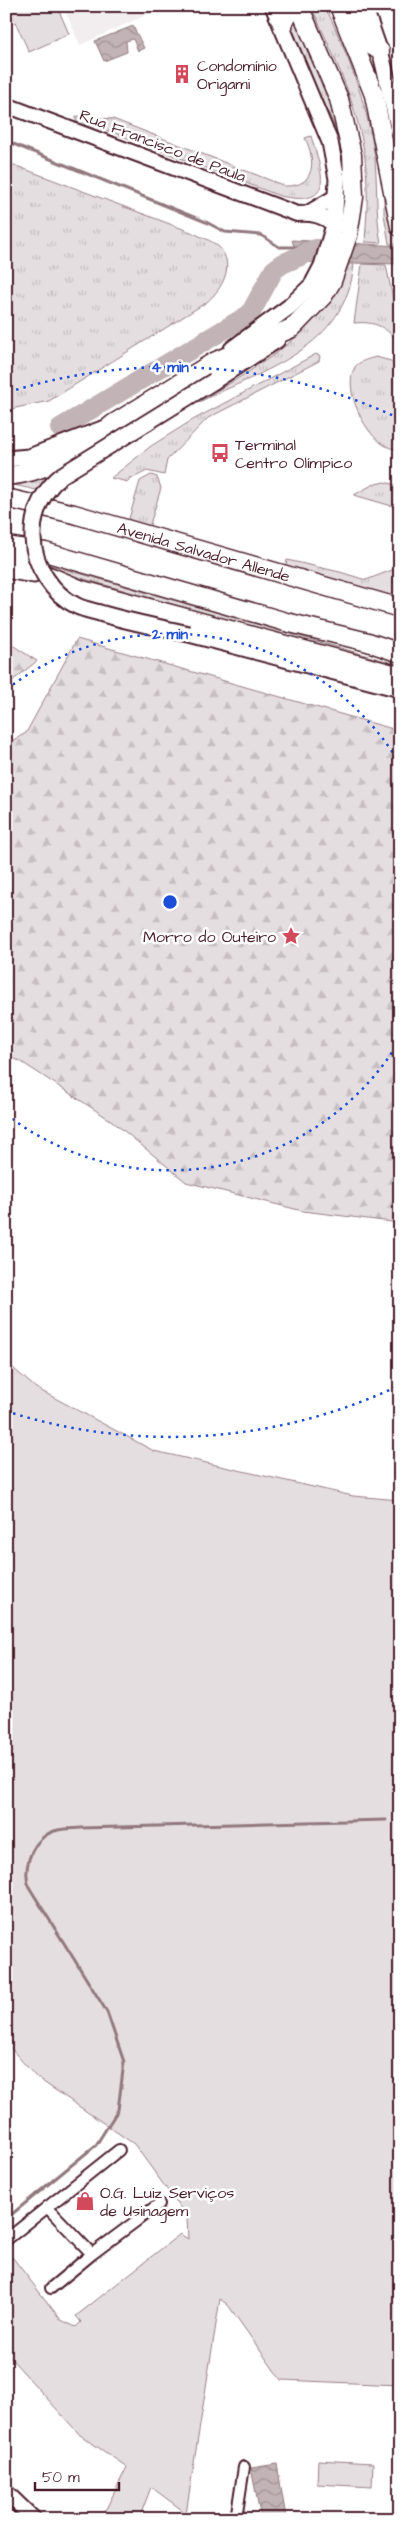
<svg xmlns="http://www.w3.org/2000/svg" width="406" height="2525" font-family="'Architects Daughter',sans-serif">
	<defs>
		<pattern id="grass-tufts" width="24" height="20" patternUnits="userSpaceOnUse" patternTransform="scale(1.25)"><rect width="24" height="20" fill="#e5dee0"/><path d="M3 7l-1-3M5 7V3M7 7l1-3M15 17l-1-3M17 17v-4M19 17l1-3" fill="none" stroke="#c6bec0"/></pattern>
		<pattern id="forest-firs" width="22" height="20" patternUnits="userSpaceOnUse" patternTransform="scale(1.25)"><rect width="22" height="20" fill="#e5dee0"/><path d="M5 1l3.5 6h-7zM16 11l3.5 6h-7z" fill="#c6bec0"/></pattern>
		<pattern id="water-waves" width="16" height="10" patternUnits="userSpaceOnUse" patternTransform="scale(1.25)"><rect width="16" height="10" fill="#c1b3b6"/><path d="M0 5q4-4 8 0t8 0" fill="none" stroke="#9f9194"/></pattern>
	</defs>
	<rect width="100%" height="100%" fill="#fff"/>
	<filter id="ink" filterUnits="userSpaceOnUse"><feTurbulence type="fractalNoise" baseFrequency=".02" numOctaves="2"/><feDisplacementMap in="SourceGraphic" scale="10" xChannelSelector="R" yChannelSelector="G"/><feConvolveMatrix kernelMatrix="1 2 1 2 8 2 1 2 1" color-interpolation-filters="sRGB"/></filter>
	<g filter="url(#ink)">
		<!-- built -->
		<polygon fill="#f2eeef" points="63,6 166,6 80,45"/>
		<!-- grass -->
		<g fill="url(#grass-tufts)" stroke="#987e86">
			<path d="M311,6H325C347,53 366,100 374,151C378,181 375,212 381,243L365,242C366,223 368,204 367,185C366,121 337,63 311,6Z"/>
			<path d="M296,19L337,107L349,190C344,167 341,145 333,123C323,98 286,44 293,20Z"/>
			<path d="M359,26C376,78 400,131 400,186Z"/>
			<path d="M76,116L113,119L285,186C316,187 316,160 305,138L311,136C322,173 337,208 280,196L109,131L76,122Z"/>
			<path d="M6,162L191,232C199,236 213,241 219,247C236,265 222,289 207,302L49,401L6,410Z"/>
			<polygon points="388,189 398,244 389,244 384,214 384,190"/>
			<path d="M349,264H354C346,348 264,370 199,402C262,363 318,336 349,264Z"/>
			<path d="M362,264L386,265L400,333V344C386,327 376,321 354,323Z"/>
			<polygon points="254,348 41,491 9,484"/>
			<polygon points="316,354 320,356 319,361 208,418 167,460 164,475 147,471 133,478 130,477 128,482 111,478 151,446 191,421"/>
			<path d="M376,357L391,361L400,373V449C371,453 340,389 355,367C359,361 369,359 376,357Z"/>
			<polygon points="151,475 157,477 161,488 149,528 128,522 140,481"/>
			<polygon points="384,482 400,486 399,506 392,506 354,495 372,485"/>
			<polygon points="33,560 400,665 400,669 35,565"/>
			<polygon points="287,560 340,572 366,580 400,567 400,601 284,572"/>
		</g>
		<!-- forest -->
		<g fill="url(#forest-firs)" stroke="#987e86">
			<polygon points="77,639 400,731 400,1223 303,1211 186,1182 112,1121 20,1061 6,1056 6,744 26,733"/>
			<polygon points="6,641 37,661 6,686"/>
		</g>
		<!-- park -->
		<g fill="#e5dee0" stroke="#987e86">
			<polygon points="8,6 57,6 69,34 29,52"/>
			<polygon points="6,1362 36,1388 154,1451 353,1496 400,1500 400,2385 281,2380 228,2305 220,2299 186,2513 151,2487 139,2519 101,2519 127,2467 80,2435 6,2353 6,2257 13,2258 61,2320 76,2327 81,2322 76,2316 180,2234 188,2239 187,2217 134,2144 36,2077 6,2043"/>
			<polygon points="318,2460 373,2463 372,2487 317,2484"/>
		</g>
		<!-- water -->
		<g fill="url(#water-waves)" stroke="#91787e">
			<polygon points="133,26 144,48 138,51 133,39 126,41 127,52 104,61 95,41"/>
			<polygon points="292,240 400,246 400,264 299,262"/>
			<polygon points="277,2464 286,2517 261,2519 251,2468"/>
		</g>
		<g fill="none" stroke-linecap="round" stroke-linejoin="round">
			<!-- stream -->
			<g stroke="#91787e" stroke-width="3">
				<polyline points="6,141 206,222 225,232 261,235 279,247 298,247"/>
				<path d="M6,2219L96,2145L118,2110L124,2062L107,2012L29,1887C23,1869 30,1846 46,1835C56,1828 69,1829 81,1828L386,1820"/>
			</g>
			<!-- river -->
			<polyline stroke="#c1b3b6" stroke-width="20" points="60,428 250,314 274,270 282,264 316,249 323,250"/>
			<!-- street casing -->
			<g stroke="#4a1f2b" stroke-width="14">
				<g id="street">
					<polyline points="47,2207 92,2254"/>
					<polyline points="6,2240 119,2150"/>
					<polyline points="51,2288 92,2254 159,2204"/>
					<polyline points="236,2519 244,2467"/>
				</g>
			</g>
			<!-- secondary casing -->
			<g stroke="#4a1f2b" stroke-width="18">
				<g id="secondary">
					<path d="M6,105L297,214C312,213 323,215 334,225"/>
					<polyline points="308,213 337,196"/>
					<polyline points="6,2492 34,2519"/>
					<polyline points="6,2516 9,2519"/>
				</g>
			</g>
			<!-- primary casing -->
			<g stroke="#4a1f2b" stroke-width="19">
				<g id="primary">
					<polyline points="364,6 382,58 400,135"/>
					<polyline points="232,349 289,307 312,285 322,266 334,225 337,179 330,142 273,6"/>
					<polyline points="214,381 277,340"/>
					<polyline points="6,459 29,457 102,429"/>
					<polyline points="6,570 34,575"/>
					<polyline points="189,634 400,689"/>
				</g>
			</g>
			<!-- highway casing -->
			<g stroke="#4a1f2b" stroke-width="21">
				<g id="highway">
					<polyline points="339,6 374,95 400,227"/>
					<polyline points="353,6 369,44 380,51"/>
					<polyline points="283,27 284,20 295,6"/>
					<path d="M6,476C46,473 83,450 113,424L214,362L292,328L323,296L332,281L348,235L354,197L352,155L339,99L299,6"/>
					<path id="s1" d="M6,498L74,514L400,608"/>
					<polyline points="6,546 45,552 286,622 368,642 400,653"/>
					<polyline points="6,558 82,590 400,676"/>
				</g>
			</g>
			<!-- street -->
			<use href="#street" stroke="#fff" stroke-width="10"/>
			<!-- secondary -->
			<use href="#secondary" stroke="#fff" stroke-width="14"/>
			<!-- primary -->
			<use href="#primary" stroke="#fff" stroke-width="15"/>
			<!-- highway -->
			<use href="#highway" stroke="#fff" stroke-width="18"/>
			<!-- primary-bridge casing -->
			<g stroke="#4a1f2b" stroke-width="19" stroke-linecap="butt">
				<path id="primary-bridge" d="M189,634C160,628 131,622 103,614C95,611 85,610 77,606C52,594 34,566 33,538C32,512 43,491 62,475L214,381"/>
			</g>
			<!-- primary-bridge -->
			<use href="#primary-bridge" stroke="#fff" stroke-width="15"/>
		</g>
	</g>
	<!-- distance rings -->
	<g fill="none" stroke="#1d4ed8" stroke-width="2.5" stroke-dasharray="2.5 5">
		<path d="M400 1040A268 268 0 0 1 7 1115M7 689A268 268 0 0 1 400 764"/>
		<path d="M396 1387A535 535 0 0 1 9 1412M9 392A535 535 0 0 1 396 417"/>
	</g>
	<!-- icons -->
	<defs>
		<g id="building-bare" transform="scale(1.5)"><path d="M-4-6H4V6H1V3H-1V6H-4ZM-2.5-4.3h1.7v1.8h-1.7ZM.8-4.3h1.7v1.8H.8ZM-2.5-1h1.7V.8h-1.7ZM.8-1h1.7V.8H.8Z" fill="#d1495b" stroke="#fff" stroke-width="2.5" paint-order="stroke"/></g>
		<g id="bus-bare" transform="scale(1.5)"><path d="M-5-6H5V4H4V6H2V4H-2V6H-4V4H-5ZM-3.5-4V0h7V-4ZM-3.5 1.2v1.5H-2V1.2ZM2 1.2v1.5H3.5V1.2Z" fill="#d1495b" stroke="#fff" stroke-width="2.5" paint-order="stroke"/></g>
		<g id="sight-bare" transform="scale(1.5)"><path d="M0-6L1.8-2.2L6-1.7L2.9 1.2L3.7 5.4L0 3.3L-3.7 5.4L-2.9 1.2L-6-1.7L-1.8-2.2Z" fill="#d1495b" stroke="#fff" stroke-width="2.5" paint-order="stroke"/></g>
		<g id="shop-bare" transform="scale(1.5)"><path d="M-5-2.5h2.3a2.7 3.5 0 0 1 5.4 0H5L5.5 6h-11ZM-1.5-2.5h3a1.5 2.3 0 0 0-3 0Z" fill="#d1495b" stroke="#fff" stroke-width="2.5" paint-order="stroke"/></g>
	</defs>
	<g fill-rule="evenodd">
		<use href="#building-bare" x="182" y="74"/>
		<use href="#bus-bare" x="220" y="453"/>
		<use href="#sight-bare" x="291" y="936"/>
		<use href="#shop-bare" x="85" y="2201"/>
	</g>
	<g text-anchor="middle" stroke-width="5" stroke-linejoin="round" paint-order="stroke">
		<!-- poi labels -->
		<g font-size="16" fill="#4a1f2b" stroke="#fff" text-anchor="start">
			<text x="197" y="71">Condomínio<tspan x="197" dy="18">Origami</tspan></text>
			<text x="235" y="450">Terminal<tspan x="235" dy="18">Centro Olímpico</tspan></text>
			<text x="276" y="942" text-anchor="end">Morro do Outeiro</text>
			<text x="100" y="2198">O.G. Luiz Serviços<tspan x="100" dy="18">de Usinagem</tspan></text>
		</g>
		<!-- street labels -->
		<g font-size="16" fill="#4a1f2b" stroke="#fff">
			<text transform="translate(163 145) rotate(21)" y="6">Rua Francisco de Paula</text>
			<text dy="6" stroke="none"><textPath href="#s1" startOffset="205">Avenida Salvador Allende</textPath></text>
		</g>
	</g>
	<circle cx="170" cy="902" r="8" fill="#1d4ed8" stroke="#fff" stroke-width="2.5"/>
	<g font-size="15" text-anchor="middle" font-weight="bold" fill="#1d4ed8" stroke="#fff" stroke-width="5" stroke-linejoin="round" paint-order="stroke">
		<text x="170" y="372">4 min</text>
		<text x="170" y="639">2 min</text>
	</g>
	<!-- margin -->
	<rect width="406" height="2525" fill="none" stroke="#fff" stroke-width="25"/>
	<rect x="12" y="12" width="381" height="2500" fill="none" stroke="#4a1f2b" stroke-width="2" filter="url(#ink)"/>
	<!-- scale -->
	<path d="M35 2482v8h84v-8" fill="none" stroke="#4a1f2b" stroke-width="2.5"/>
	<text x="42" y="2482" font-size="15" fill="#4a1f2b" stroke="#ffffff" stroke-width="4" paint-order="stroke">50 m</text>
</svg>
